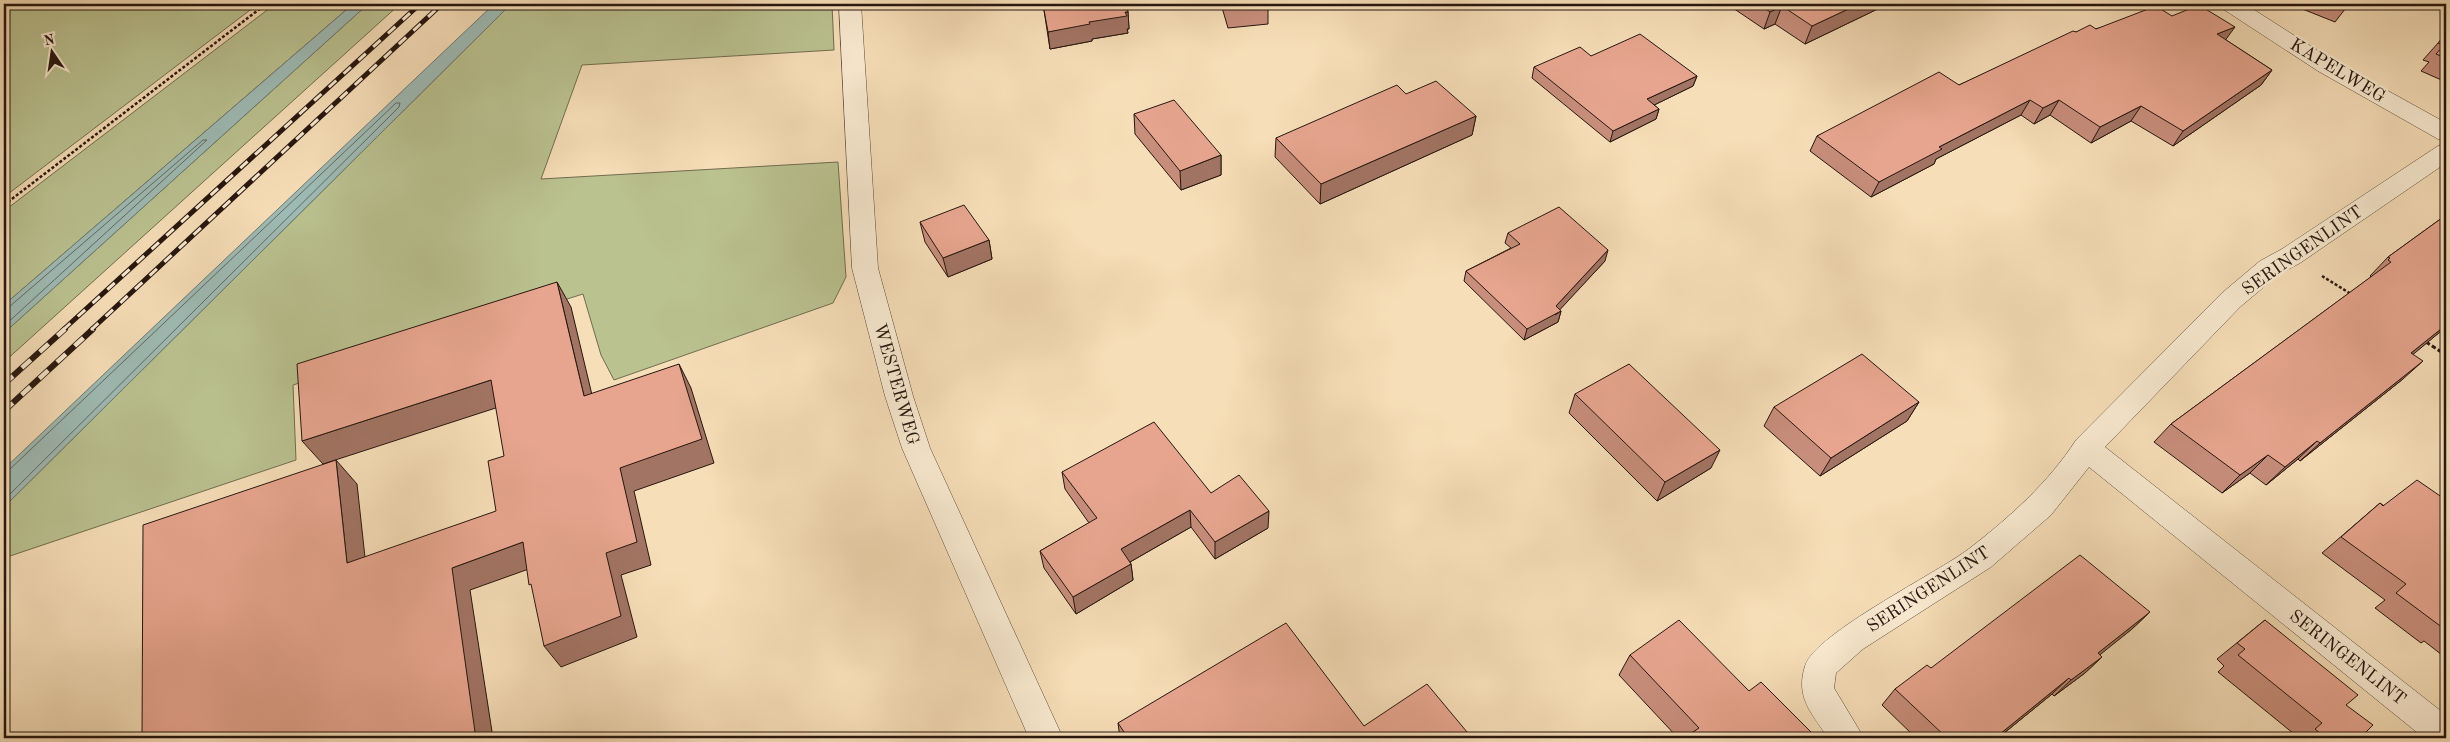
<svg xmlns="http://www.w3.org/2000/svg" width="2450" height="742" font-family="'Old Standard TT',serif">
	<rect width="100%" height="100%" fill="#f6deb8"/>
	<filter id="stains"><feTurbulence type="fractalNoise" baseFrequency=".004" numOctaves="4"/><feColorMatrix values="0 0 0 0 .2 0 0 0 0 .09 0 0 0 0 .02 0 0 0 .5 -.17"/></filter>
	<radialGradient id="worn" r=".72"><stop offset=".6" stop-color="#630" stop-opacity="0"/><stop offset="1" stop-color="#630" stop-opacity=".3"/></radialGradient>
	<!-- green -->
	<g fill="#bac290" stroke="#706c50">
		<polygon points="4,4 258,4 4,197"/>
		<polygon points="275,4 353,4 4,305 4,211"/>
		<polygon points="368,4 400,4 4,362 4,333"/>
		<polygon points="511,4 832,4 834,50 582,65 541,179 838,162 846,277 833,303 614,380 601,355 583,294 293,385 296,460 4,558 4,507"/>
	</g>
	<!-- water -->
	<g fill="#9ebbb5" stroke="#6e7973">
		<polygon points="353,4 368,4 4,333 4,305"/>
		<polygon points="494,4 511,4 4,507 4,469"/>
	</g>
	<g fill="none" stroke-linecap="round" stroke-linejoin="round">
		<!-- shore -->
		<g stroke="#626862" stroke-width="1">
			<polyline points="4,308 9,307 203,140 207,140 4,326"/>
			<polyline points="4,472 9,470 396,103 400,103 399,107 4,500"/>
		</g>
		<!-- street casing -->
		<g stroke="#5b4839" stroke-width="1">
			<g id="street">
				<polygon points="839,4 861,4 878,268 913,396 930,448 1063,738 1029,738 902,448 885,396 852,268"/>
				<polygon points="2220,4 2245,4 2334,61 2446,123 2446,141 2438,139 2318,71 2223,9"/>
				<path d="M2446,144V163L2300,263L2278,275L2240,307L2105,447L2446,715V738H2424L2089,467L2051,515L1991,567L1863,649L1836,673L1834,688L1864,738H1828C1812,713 1795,698 1805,666C1815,633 1938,573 1970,548C2010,517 2049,482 2076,440L2222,293L2260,261L2282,249L2438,146Z"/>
			</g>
		</g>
		<!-- path-far1 -->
		<g stroke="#27160f" stroke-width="2.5" stroke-dasharray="3 2" stroke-linecap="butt">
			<polyline points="4,205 266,4"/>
			<polyline points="2322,276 2351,294"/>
		</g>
		<!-- path -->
		<polyline stroke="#27160f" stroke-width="3" stroke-dasharray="4.5 2.5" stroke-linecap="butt" points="2426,342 2446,355"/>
		<!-- street -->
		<use href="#street" fill="#f9ead1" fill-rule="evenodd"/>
		<!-- rail-far1 casing -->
		<g stroke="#27160f" stroke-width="5">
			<g id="rail-far1">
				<polyline points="63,330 420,4"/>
				<polyline points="91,330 442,4"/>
			</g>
		</g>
		<!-- rail casing -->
		<g stroke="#27160f" stroke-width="6">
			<g id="rail">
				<polyline points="4,384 65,329"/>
				<polyline points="4,411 93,329"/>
			</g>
		</g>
		<!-- rail-far1 -->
		<use href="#rail-far1" stroke="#f9ead1" stroke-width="3" stroke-dasharray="10" stroke-linecap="butt"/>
		<!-- rail -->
		<use href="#rail" stroke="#f9ead1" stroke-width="4.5" stroke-dasharray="12" stroke-linecap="butt"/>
	</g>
	<!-- wall -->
	<g fill="#c78e7b" stroke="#27160f">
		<polygon points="1043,4 1126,4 1128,12 1129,29 1127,29 1128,33 1092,39 1092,41 1050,49"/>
		<polygon points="1221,4 1268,4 1268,24 1228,28"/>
		<polygon points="1727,4 1888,4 1805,44 1775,24 1764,29"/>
		<polygon points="2290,4 2349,4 2335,22"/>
		<polygon points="2172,16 2226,40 2272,70 2261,85 2173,146 2131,121 2091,143 2050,115 2034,124 2021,115 1936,159 1934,164 1871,197 1810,151 1817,136 1959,85 2076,32"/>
		<polygon points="2446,34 2446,82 2421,71 2429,62 2423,60"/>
		<polygon points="1591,56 1697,76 1693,86 1654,105 1659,109 1656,119 1610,142 1532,78 1534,67"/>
		<polygon points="1134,114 1221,155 1221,175 1181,190 1135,134"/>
		<polygon points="1476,116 1472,135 1320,204 1275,157 1276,138"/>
		<polygon points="2446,215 2446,327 2413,354 2403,379 2300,461 2298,459 2266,485 2250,473 2222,493 2154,442 2171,424 2371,277 2370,276 2388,257"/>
		<polygon points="920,222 989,240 992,259 948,277 925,242"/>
		<polygon points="1508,233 1605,261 1559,310 1561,311 1558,322 1524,340 1464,281 1466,271 1511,248 1505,243"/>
		<polygon points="1575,394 1711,468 1657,501 1569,413"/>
		<polygon points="1919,402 1907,421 1820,476 1764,426 1774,407"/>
		<polygon points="1062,472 1211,493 1268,528 1215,559 1191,527 1130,562 1131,564 1133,580 1076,614 1044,568 1040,551 1089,523 1065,489"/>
		<polygon points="2380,503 2446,548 2446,658 2424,641 2421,643 2375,608 2385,600 2322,553"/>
		<polygon points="2150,612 2132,629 2099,655 2102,657 2085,673 2054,696 2052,694 1998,738 1916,738 1882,705 1895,689 1931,668"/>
		<polygon points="2265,620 2346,705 2360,738 2299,738 2218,672 2224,666 2217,659"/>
		<polygon points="1630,655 1749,691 1817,738 1678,738 1619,675"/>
		<polygon points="1118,723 1364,726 1472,738 1120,738"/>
	</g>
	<!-- shaded-wall -->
	<g fill="#a27464" stroke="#27160f">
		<polygon points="1859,4 1888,4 1805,44 1812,26"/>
		<polygon points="1782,6 1775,24 1764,29 1770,12"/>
		<polygon points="1128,12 1129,29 1127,29 1128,33 1092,39 1092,41 1050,49 1048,32"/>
		<polygon points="2235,27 2224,42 2217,34"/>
		<polygon points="2272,70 2261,85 2173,146 2183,131"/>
		<polygon points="1697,76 1693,86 1644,110 1647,99"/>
		<polygon points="2030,100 2021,115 1936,159 1934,164 1871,197 1879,182 1939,147"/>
		<polygon points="2059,100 2050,115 2034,124 2043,108"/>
		<polygon points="2141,106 2131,121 2091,143 2100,127"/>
		<polygon points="1659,109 1656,119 1610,142 1613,131"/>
		<polygon points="1476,116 1472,135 1320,204 1321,184"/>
		<polygon points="1221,155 1221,175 1181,190 1180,171"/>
		<polygon points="989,240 992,259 948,277 943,258"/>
		<polygon points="1608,250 1605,261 1555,315 1561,311 1558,322 1524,340 1527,329 1556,306"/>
		<polygon points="557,282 571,307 598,420 584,396"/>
		<polygon points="2446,325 2446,327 2392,372 2411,353"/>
		<polygon points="2423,361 2403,379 2300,461 2320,443"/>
		<polygon points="679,364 691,388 714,463 634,491 651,565 621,575 637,637 561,667 544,646 606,553 620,468"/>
		<polygon points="491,380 508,404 323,464 302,441"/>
		<polygon points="1919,402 1907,421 1820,476 1831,458"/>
		<polygon points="2317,441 2298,459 2266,485 2285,467"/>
		<polygon points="1720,450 1711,468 1657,501 1665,482"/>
		<polygon points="2268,455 2250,473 2222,493 2240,475"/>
		<polygon points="336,460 357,484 368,585 347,563"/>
		<polygon points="1190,510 1191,527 1123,566 1121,549"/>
		<polygon points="1269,511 1268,528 1215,559 1215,542"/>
		<polygon points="523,542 540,565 470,590 493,738 460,738 452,568"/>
		<polygon points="1131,564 1133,580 1076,614 1073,597"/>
		<polygon points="2150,612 2132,629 2081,670 2098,653"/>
		<polygon points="2102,657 2085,673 2054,696 2071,680"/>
		<polygon points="2069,678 2052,694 1998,738 1995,738"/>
	</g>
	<!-- building -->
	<g fill="#e7a58f" stroke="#27160f">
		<polygon points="1043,4 1126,4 1128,12 1125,12 1127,16 1089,22 1090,24 1048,32"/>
		<polygon points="1227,4 1268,4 1228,8"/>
		<polygon points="1759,4 1859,4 1812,26 1782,6 1770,12"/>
		<polygon points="2199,5 2235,27 2217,34 2272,70 2183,131 2141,106 2100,127 2059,100 2043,108 2030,100 1939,147 1942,149 1879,182 1817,136 1939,72 1959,85 2073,31 2076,32 2090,25 2096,29 2156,6 2172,16"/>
		<polygon points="1640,34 1697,76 1647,99 1659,109 1613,131 1534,67 1580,47 1591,56"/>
		<polygon points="2446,34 2446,58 2436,54 2444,45 2438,43"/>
		<polygon points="1436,81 1476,116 1321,184 1276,138 1397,85 1406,94"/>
		<polygon points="1174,100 1221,155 1180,171 1134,114"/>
		<polygon points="964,205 989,240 943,258 920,222"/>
		<polygon points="1559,207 1608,250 1556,306 1561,311 1527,329 1466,271 1520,244 1508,233"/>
		<polygon points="2446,215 2446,325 2411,353 2423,361 2320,443 2317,441 2285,467 2268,455 2240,475 2171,424 2391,262 2388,260 2390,258 2388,257"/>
		<polygon points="557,282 584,396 679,364 702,439 620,468 637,542 606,553 621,616 544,646 531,584 529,585 523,542 452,568 475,732 460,738 142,738 143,525 336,460 347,563 496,511 488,461 504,456 491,380 302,441 297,364"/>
		<polygon points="1862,354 1919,402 1831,458 1774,407"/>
		<polygon points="1629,364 1720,450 1665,482 1575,394"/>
		<polygon points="1154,422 1211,493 1239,475 1269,511 1215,542 1190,510 1121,549 1131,564 1073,597 1040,551 1097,518 1062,472"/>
		<polygon points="2417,480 2446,500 2446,541 2442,544 2446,548 2446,627 2443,628 2396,593 2406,584 2341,537 2380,503 2383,506"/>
		<polygon points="2080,555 2150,612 2098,653 2102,657 2071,680 2069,678 1995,738 1947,738 1895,689 1927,665 1931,668"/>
		<polygon points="1679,620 1749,691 1761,682 1817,738 1684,738 1699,728 1630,655"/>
		<polygon points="2265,620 2358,695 2346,705 2373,725 2360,738 2326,738 2315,729 2322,723 2238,655 2245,649 2237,643"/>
		<polygon points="1286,623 1364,726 1427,684 1472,738 1128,738 1118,723"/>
	</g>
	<g text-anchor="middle" stroke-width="5" stroke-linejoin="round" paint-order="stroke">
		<!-- street labels -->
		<g font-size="18" fill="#27160f" stroke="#f9ead1">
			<text transform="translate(2338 70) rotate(31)" y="6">KAPELWEG</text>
			<text transform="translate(2302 250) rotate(-35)" y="6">SERINGENLINT</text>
			<text transform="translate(897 384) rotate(74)" y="6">WESTERWEG</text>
			<text transform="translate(1928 589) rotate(-33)" y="6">SERINGENLINT</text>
			<text transform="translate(2348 657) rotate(38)" y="6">SERINGENLINT</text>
		</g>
	</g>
	<!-- margin -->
	<rect width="2450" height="742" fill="none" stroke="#f6deb8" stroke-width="20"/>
	<rect x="5" y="5" width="2440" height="732" fill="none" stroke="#27160f" stroke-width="2.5"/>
	<rect x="10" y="10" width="2430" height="722" fill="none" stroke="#27160f"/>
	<!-- north arrow -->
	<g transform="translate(52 52) rotate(347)" stroke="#f9ead1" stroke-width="4" paint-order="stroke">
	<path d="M0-4L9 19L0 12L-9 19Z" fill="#27160f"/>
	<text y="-8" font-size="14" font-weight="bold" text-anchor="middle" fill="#27160f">N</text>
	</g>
	<rect width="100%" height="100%" filter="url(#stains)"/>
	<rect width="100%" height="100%" fill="url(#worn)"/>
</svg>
